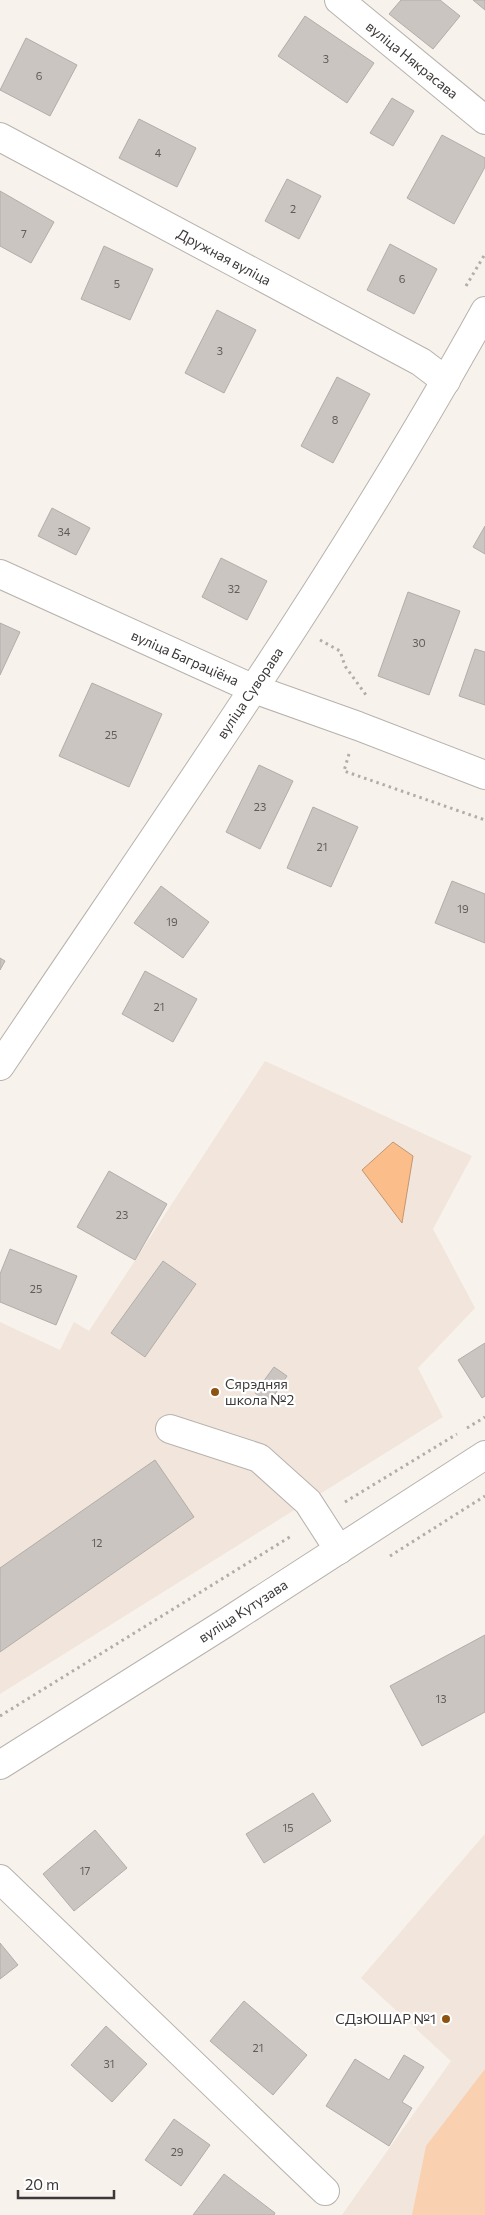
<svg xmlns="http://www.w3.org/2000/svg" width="485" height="2215" font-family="Commissioner,sans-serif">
	<rect width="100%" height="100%" fill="#f8f2ed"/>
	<!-- built -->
	<g fill="#f1e5dc">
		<polygon points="265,1061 472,1156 433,1229 475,1308 418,1368 443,1417 0,1694 0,1322 60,1350 74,1322 89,1331"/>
		<polygon points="485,1834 485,2215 342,2215 451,2061 361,1978"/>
	</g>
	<!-- green -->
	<polygon fill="#f9d1b1" points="485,2069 485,2215 412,2215 426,2146"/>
	<!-- water -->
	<polygon fill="#fbbe8a" stroke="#c29671" points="393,1142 413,1156 402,1223 362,1170"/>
	<!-- building -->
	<g fill="#cbc5c1" stroke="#b3ada9">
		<polygon points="401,0 440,0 460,16 433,49 389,14"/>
		<polygon points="473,0 485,0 485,10"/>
		<polygon points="305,16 374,63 347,103 278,56"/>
		<polygon points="26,38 77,65 50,116 0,90"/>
		<polygon points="392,98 414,111 393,146 370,133"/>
		<polygon points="139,119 196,148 177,187 119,158"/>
		<polygon points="442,135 485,158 485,167 454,224 407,198"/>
		<polygon points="287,179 321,196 299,239 265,221"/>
		<polygon points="0,191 54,222 31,263 0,246"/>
		<polygon points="390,244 437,269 414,314 367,290"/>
		<polygon points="104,246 153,269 130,320 81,299"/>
		<polygon points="217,310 256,330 224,393 185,373"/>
		<polygon points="337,377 370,394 333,463 301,446"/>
		<polygon points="52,508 90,528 76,555 38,536"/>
		<polygon points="485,526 485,554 473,547"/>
		<polygon points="221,558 267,581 247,620 202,597"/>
		<polygon points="408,592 460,611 429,695 378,676"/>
		<polygon points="0,623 20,632 0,675"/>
		<polygon points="475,649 485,652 485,705 459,696"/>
		<polygon points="92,683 162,714 129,787 59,756"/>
		<polygon points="259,765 293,781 260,849 226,832"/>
		<polygon points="313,807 358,827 331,887 287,868"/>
		<polygon points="452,881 485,894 485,943 435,923"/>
		<polygon points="161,886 209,922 183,958 134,923"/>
		<polygon points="0,958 5,961 0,970"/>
		<polygon points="145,971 197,999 173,1042 122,1014"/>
		<polygon points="109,1171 167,1204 135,1260 77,1227"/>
		<polygon points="10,1249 77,1276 56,1325 0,1302 0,1274"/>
		<polygon points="163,1261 196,1284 145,1357 111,1333"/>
		<polygon points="485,1343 485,1396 482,1398 458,1360"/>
		<polygon points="274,1367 287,1376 269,1403 255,1393"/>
		<polygon points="155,1460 194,1517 0,1652 0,1568"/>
		<polygon points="485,1635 485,1712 422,1746 390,1686"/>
		<polygon points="313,1793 331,1821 264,1863 246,1834"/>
		<polygon points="95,1830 127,1868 74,1911 43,1874"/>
		<polygon points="0,1943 18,1965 0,1979"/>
		<polygon points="244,2001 307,2055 273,2095 210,2041"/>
		<polygon points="106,2026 147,2064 112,2102 71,2065"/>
		<polygon points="404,2055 424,2067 402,2102 412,2108 389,2146 326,2106 355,2059 389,2080"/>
		<polygon points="174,2119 210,2145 181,2186 145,2160"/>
		<polygon points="224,2174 275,2213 274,2215 193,2215"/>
	</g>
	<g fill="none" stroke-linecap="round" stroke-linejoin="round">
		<!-- minor casing -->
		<g stroke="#b7b2ad" stroke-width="30">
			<g id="minor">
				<polyline points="339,0 485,120"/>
				<polyline points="0,137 421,362 446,381"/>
				<polyline points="0,574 254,689 358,726 485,775"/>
				<path d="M0,1066C166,818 340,573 485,311"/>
				<polyline points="170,1429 259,1458 308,1502 339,1550"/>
				<polyline points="0,1879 325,2191"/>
			</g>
		</g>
		<!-- major casing -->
		<g stroke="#b7b2ad" stroke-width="30">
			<polyline id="major" points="0,1765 227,1622 485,1455"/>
		</g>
		<!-- path -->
		<g stroke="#b2ada9" stroke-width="3" stroke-dasharray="2.5 4" stroke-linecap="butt">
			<polyline points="466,286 485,254"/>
			<polyline points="320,640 340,651 345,666 366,695"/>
			<polyline points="349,754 344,771 485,820"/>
			<polyline points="467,1428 485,1417"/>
			<polyline points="345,1502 457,1434"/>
			<polyline points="390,1556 485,1496"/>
			<polyline points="0,1716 293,1535"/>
		</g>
		<!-- minor -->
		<use href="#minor" stroke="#fff" stroke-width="28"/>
		<!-- major -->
		<use href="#major" stroke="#fff" stroke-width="28"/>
	</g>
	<!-- markers -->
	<g fill="#8e5211" stroke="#fff" stroke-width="2">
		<circle cx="215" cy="1392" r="5"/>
		<circle cx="446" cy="2019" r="5"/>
	</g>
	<g text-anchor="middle" stroke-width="4.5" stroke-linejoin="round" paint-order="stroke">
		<!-- number labels -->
		<g font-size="11" fill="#605c5a">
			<text x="326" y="63">3</text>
			<text x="39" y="80">6</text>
			<text x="158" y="157">4</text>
			<text x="293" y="213">2</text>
			<text x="24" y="238">7</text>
			<text x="402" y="283">6</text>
			<text x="117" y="288">5</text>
			<text x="220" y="355">3</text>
			<text x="335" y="424">8</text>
			<text x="64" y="536">34</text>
			<text x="234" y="593">32</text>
			<text x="419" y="647">30</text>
			<text x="111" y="739">25</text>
			<text x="260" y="811">23</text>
			<text x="322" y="851">21</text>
			<text x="463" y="913">19</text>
			<text x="172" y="926">19</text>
			<text x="159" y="1011">21</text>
			<text x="122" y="1219">23</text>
			<text x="36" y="1293">25</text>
			<text x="97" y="1547">12</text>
			<text x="441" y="1703">13</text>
			<text x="288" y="1832">15</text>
			<text x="85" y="1875">17</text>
			<text x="258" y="2052">21</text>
			<text x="109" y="2068">31</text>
			<text x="177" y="2156">29</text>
		</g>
		<!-- street labels -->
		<g font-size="14" fill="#3c3938" stroke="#fff">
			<text transform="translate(412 60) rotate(39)" y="5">вуліца Някрасава</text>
			<text transform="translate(224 257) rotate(28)" y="5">Дружная вуліца</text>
			<text transform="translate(185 658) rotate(24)" y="5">вуліца Баграціёна</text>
			<text transform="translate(250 693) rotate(-56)" y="5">вуліца Суворава</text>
			<text transform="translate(243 1611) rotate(-33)" y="5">вуліца Кутузава</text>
		</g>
		<!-- poi labels -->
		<g font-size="14" fill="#3c3938" stroke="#fff" text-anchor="start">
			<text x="225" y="1389">Сярэдняя<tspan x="225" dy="16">школа №2</tspan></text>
			<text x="436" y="2024" text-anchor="end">СДзЮШАР №1</text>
		</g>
	</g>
	<!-- scale -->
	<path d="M18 2190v8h96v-8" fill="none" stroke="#3c3938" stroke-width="2.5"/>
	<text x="25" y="2190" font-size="15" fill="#3c3938" stroke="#ffffff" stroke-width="4" paint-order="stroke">20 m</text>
</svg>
